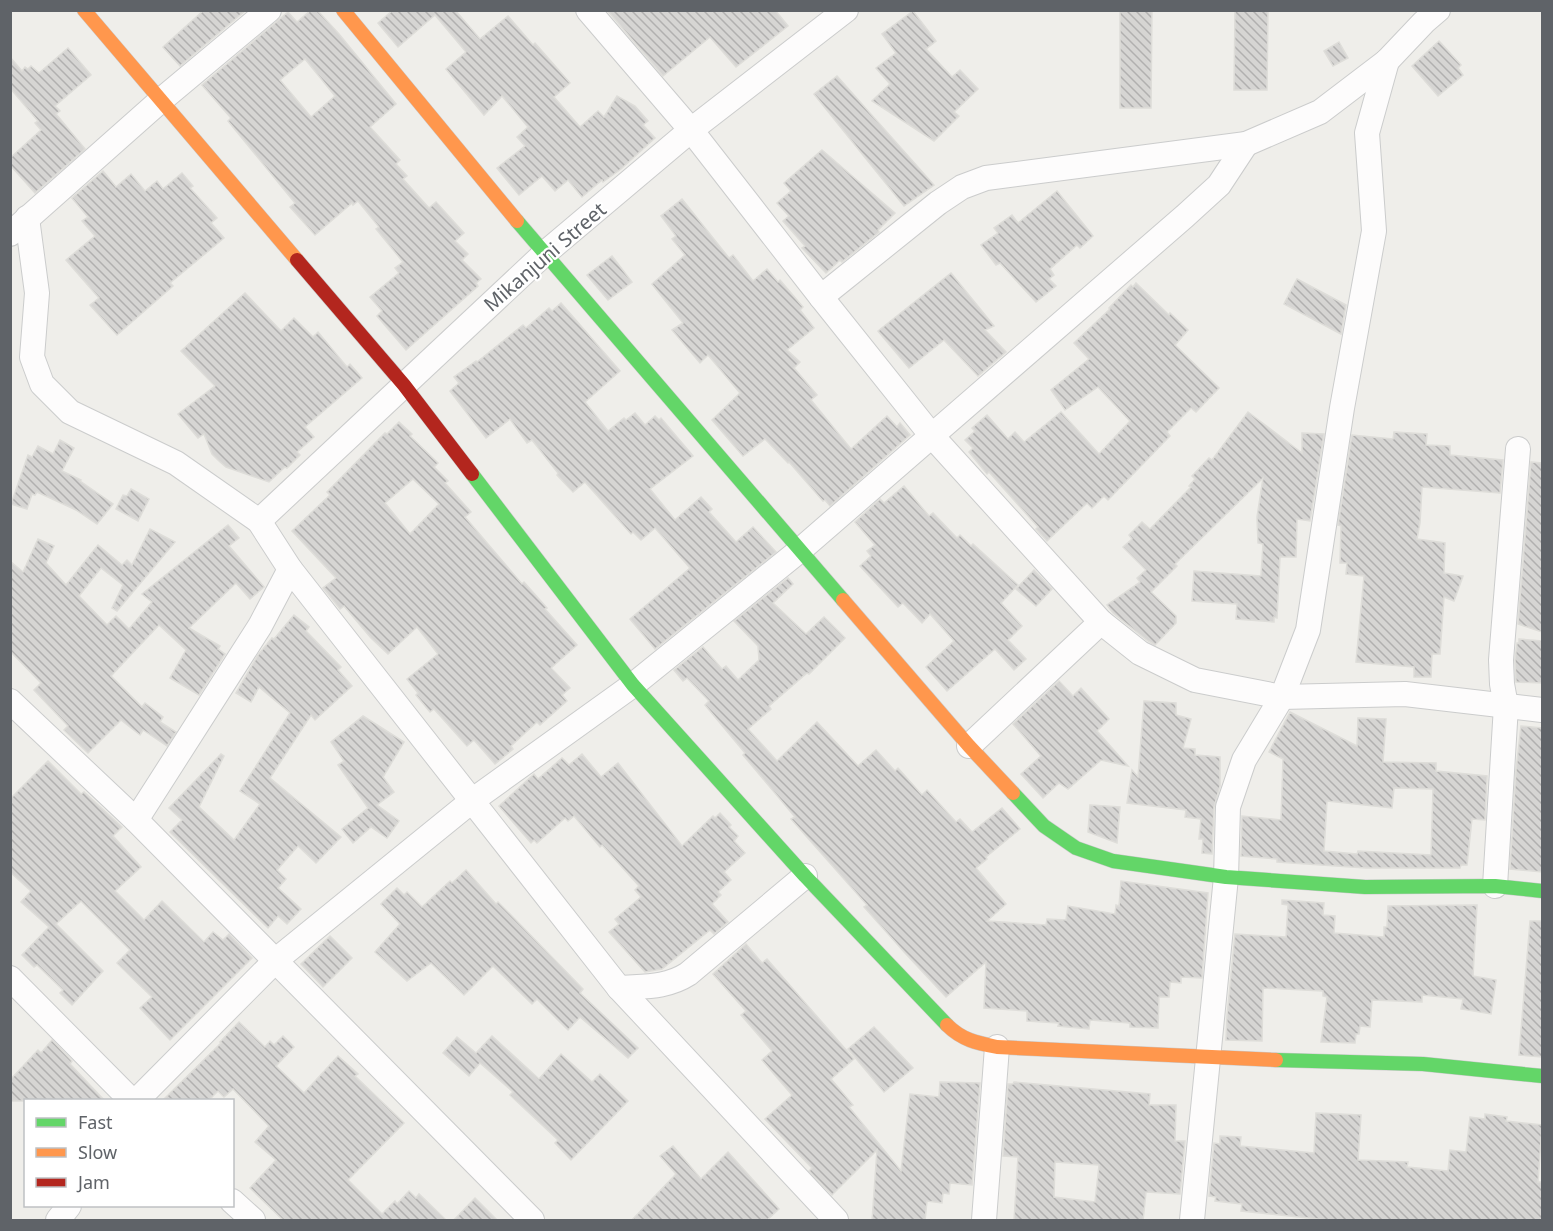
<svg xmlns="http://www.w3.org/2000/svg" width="1553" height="1231" font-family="'Noto Sans',sans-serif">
	<defs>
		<pattern id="building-back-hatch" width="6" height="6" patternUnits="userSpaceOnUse" patternTransform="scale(1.5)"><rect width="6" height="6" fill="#d6d5d3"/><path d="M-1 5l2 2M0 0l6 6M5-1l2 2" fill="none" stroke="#b1b0af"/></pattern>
	</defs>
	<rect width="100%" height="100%" fill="#efeeea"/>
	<!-- building -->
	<g fill="url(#building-back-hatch)" stroke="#deddd9" stroke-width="1.5" fill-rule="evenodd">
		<polygon points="204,10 246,10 180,66 163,47"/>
		<path d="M311,10H317L339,34L396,104L370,127L400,160L396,164L407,176L403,179L429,208L436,202L464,233L455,241L468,254L462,260L481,279L476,283L478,286L406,350L377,316L382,311L370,297L399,273L395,268L403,262L376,229L379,227L358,201L353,205L352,203L315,235L290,207L295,203L228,121L231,118L202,85L288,12L297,22ZM305,59L335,96L311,117L280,80Z"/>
		<polygon points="393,10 455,10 480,39 508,16 533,45 535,43 570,83 554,97 580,127 598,111 604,117 617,96 635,106 648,121 643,125 655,138 621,169 603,182 602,180 582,197 568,180 555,191 542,176 519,195 497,168 525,146 517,137 528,127 502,96 484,115 446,69 466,52 435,15 398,47 378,23"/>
		<polygon points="607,10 775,10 788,26 736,67 710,37 663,76"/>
		<polygon points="1120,10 1152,10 1151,108 1120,108"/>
		<polygon points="1235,10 1268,10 1267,90 1234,90"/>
		<polygon points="913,11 936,41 926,49 952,77 960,70 978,89 954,112 959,116 934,141 872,101 890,84 876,68 896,53 882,34"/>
		<polygon points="1439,41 1461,65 1458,68 1463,75 1438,96 1412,66"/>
		<polygon points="1339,42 1348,58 1333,66 1324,51"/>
		<polygon points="68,48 91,75 55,106 60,111 56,114 85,149 35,193 10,165 10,158 41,130 35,123 38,121 10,88 10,57 22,71 25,67 28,69 31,66 39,73"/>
		<polygon points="837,76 934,185 904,206 814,94"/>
		<polygon points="822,150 895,213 878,230 879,232 842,262 840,260 826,273 802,248 805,246 783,221 789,216 777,203 791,191 784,183"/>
		<polygon points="103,171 116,187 131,174 145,191 157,181 163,189 182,173 193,186 190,188 217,218 211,223 224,238 170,283 173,286 117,335 90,305 99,298 66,260 95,236 82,221 88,217 72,198"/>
		<polygon points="1057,191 1093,236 1080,248 1077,245 1050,269 1054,275 1049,279 1056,286 1036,302 1000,263 996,265 981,245 998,233 994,228 1012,215 1018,223"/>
		<polygon points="682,199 729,258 733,255 753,281 767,269 778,282 780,280 803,307 800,310 814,328 787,350 800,362 794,368 817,395 811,400 851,449 887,416 897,427 900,423 910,435 830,506 825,500 823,501 789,462 788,463 765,439 743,456 712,420 740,393 708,355 700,363 672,330 683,323 652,284 685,255 672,239 676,236 661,216"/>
		<polygon points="612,256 632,282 608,300 587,275"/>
		<polygon points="951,273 994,326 985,330 1006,352 978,376 944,340 909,368 878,331"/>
		<polygon points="1297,279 1346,305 1341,334 1284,304"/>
		<polygon points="1136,283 1169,315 1170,313 1188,330 1175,345 1219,388 1196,412 1191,408 1167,432 1170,436 1108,500 1104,496 1092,508 1087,503 1047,541 1036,529 1038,527 989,472 987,474 969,452 973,448 965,440 975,431 972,428 987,415 1008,439 1015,432 1024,442 1061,412 1099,454 1130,421 1098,387 1065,410 1051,390 1089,359 1074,343 1110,309 1109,308 1131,285 1133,287"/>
		<polygon points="245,293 281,331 294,318 313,337 318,332 347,367 350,364 362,378 305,427 314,437 297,452 300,455 287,468 285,467 269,482 226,467 219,461 212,454 204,434 198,438 178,414 215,386 181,351"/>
		<polygon points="561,303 620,371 585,402 608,431 624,418 626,420 635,413 645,425 655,416 659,420 661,418 693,456 650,489 675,520 701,497 712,509 709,512 736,542 753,527 776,552 655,649 630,619 690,568 655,528 641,540 633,532 631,534 585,482 573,492 557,475 558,473 532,440 527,443 510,419 486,438 450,391 459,383 454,377 476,361 477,362 523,325 526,328 549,308 552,311"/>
		<polygon points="1248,412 1302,453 1302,433 1324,434 1310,521 1297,519 1296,557 1280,557 1277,618 1274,617 1274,622 1236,619 1237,604 1192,601 1194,571 1261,576 1263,544 1258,543 1257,517 1263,478 1175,564 1177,566 1151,592 1176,616 1176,623 1155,645 1148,641 1113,613 1107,605 1140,582 1137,578 1146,570 1123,547 1132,539 1129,535 1142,522 1150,529 1191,487 1189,486 1195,479 1192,476 1209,458 1212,460"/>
		<path d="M399,422L412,434L410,436L438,463L434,467L448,481L445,483L471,512L465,517L522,584L524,582L547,608L545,609L577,645L551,668L570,688L562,695L567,701L540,725L537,722L511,746L513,749L495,764L474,740L467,746L434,709L430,712L416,695L418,693L407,679L438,654L417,627L388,654L371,638L344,606L340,609L323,588L336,578L292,531L330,495L327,492L385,433L387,434ZM413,479L439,504L410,534L385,503Z"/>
		<polygon points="1394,432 1427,434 1426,445 1450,446 1450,455 1503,460 1500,493 1422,487 1420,523 1417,539 1445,543 1444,573 1463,576 1454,601 1444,597 1440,654 1432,654 1431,677 1414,677 1414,667 1356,662 1364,576 1346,574 1347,563 1340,563 1341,526 1338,525 1352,435 1393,439"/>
		<polygon points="60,440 74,448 62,471 81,480 80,481 113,504 97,524 76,510 37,492 35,495 32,494 27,509 11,504 28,455 32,457 38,446 53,454"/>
		<polygon points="1531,462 1542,463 1542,632 1518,624"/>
		<polygon points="904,486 929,516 933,513 957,538 960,535 971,546 973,544 1018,585 1001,603 1022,626 1008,640 1026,659 1014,670 995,649 947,691 926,667 954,641 930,614 922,623 903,603 898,607 860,566 871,556 867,551 875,545 855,522 880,499 884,503"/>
		<polygon points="131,489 149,499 138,521 116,509 123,495 127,496"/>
		<polygon points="228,525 239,538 229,546 264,587 250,599 236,583 189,628 220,646 218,649 225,654 199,695 170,678 186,650 159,625 111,676 142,707 145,703 163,717 160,722 176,732 167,746 143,730 140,735 121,720 88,753 64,730 68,726 34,690 41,683 10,651 10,561 23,572 38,539 54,546 46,563 66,585 98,545 122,565 127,560 132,565 150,529 175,542 117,611 112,608 123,585 101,568 79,596 107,625 116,616 129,629 152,602 142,594"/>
		<polygon points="1034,570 1052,589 1036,606 1016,589"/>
		<polygon points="788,578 793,584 773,603 806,634 824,617 845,638 809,674 807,673 769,706 771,709 748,729 777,761 817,722 858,766 876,750 895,771 898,768 922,795 927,790 956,822 960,819 972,832 1002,808 1020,829 986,857 987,859 976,868 1006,904 987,921 1046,925 1047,919 1066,920 1068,906 1115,914 1116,905 1119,906 1121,881 1208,893 1202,978 1181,977 1181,983 1170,982 1169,997 1159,997 1158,1028 1130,1027 1130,1023 1090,1020 1089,1029 1058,1026 1059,1023 1027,1021 1027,1011 984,1008 986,962 946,997 905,953 864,907 867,905 791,819 795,817 743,755 745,753 705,705 709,701 687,678 683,681 674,670 703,647 722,669 726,666 738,680 759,660 758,646 734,621"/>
		<polygon points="294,615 309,627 306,631 341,667 338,670 352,686 315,720 311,715 270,778 341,837 316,863 298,846 277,870 286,879 278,888 301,909 287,924 278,916 268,928 170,832 182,820 169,808 221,754 224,756 199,807 234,840 260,804 240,791 290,713 259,687 251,702 236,693 258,655 272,638 274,639"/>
		<polygon points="1519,639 1542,641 1542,683 1516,682 1515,660 1517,643 1519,643"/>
		<polygon points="1059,681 1073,696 1081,688 1109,719 1097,731 1128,766 1101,760 1068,789 1059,783 1043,798 1021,774 1041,756 1013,724"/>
		<polygon points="1144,701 1176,703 1176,715 1191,719 1183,748 1195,749 1195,755 1220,757 1220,786 1214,807 1212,854 1202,853 1203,839 1199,839 1201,819 1185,817 1186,810 1127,803 1132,770 1138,777"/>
		<path d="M1290,712L1357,746L1358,718L1386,719L1383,762L1436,763V771L1487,776L1485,820L1472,819L1467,865H1461L1460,868H1366L1277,862V859L1241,856L1242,816L1281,820L1283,759L1269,752ZM1394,788L1433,789L1431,855L1358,851L1357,854L1324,851L1327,801L1392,808Z"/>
		<polygon points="363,716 404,742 383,777 394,792 377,805 399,821 387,838 371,827 353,843 342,829 368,808 338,765 344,761 331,742"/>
		<polygon points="1521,726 1542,728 1542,872 1510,869 1516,770"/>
		<polygon points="582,754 601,777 618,763 682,846 713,816 715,818 720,813 731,825 729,827 738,836 734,841 745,853 724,872 731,880 718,892 721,895 712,904 728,922 714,934 710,930 662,969 645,972 609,932 619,924 615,919 641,897 635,890 639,886 602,845 600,847 574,816 568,821 565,818 537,843 534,840 531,843 499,806 534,774 538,779 562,758 569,765"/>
		<polygon points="48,761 81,794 84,792 122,827 113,836 141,867 115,891 144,920 162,901 204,942 213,932 223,940 229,934 252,958 170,1040 140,1008 152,997 117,963 130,950 81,901 56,924 103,971 72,1005 60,993 63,990 37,965 34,967 22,955 49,927 21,902 31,891 10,872 10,799"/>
		<polygon points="1090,805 1120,807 1117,843 1088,832"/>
		<polygon points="466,870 496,904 498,902 510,914 583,989 580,993 638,1048 628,1058 580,1017 568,1030 537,999 532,1004 493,966 464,995 431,963 407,981 375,952 400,924 381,904 397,888 404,895 407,892 422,907 450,881 452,883"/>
		<polygon points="1282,900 1324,903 1323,915 1335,916 1334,933 1384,937 1384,927 1387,927 1388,906 1477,905 1473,976 1496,980 1491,1014 1461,1009 1463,999 1422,995 1422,1002 1372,1000 1370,1027 1360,1026 1359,1034 1356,1034 1355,1043 1321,1042 1327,997 1323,996 1323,991 1263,988 1262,1041 1226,1040 1227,1016 1235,934 1286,937 1288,905 1282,904"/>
		<polygon points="1530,921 1542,921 1542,1057 1519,1055"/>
		<polygon points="330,936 352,958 323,987 301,964"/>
		<polygon points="746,944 762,963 767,959 854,1059 831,1079 853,1105 849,1107 901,1171 910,1094 939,1097 940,1082 980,1083 972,1185 950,1183 949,1194 943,1193 942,1203 927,1201 925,1221 872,1221 877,1150 832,1195 809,1171 812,1168 765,1119 792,1095 762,1060 772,1051 741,1015 746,1011 713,974"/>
		<polygon points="239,1022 265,1047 270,1041 274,1045 283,1036 294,1047 276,1066 304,1093 338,1056 358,1074 355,1076 404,1123 348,1180 382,1214 395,1201 397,1204 409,1191 416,1198 419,1194 447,1221 284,1221 250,1188 276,1160 255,1142 269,1126 233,1089 224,1097 218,1091 208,1101 162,1101 221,1043 220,1042"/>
		<polygon points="874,1027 913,1068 884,1092 848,1049"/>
		<polygon points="492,1036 539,1079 561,1054 592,1082 600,1074 628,1101 571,1160 555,1143 558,1140 510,1095 513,1092 480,1063 469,1076 443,1053 457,1037 476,1053"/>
		<polygon points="52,1040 72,1061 70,1064 105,1101 10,1101 10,1080 38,1050 41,1053"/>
		<path d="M1014,1082L1150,1094L1149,1105H1176L1175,1141H1185L1180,1194L1146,1192L1143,1221H1014L1018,1157L1003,1156L1008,1084H1013ZM1055,1162L1099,1165L1095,1202L1054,1197Z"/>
		<polygon points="1316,1113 1361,1115 1358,1160 1408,1162 1407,1167 1448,1171 1450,1150 1466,1152 1470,1117 1485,1119 1485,1114 1507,1117 1506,1121 1542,1125 1538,1182 1542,1182 1542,1221 1337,1221 1241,1211 1242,1204 1215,1201 1216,1197 1209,1196 1214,1143 1220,1144 1220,1136 1241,1137 1240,1146 1314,1153"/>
		<polygon points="673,1146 701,1179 728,1152 779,1209 766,1221 631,1221 676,1174 660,1156"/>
		<polygon points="475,1198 498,1221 453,1221"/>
	</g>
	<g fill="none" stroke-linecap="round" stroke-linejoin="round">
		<!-- street casing -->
		<g stroke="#cbcccc" stroke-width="26">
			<g id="street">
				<polyline points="588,10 691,130 821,297 932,436 1101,622 1140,653 1195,680 1282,697 1405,694 1542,710"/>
				<polyline points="27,218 37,293 32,357 42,384 70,412 176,463 259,521 290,569 619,988 836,1220"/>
				<polyline points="10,234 160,101 269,10"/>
				<polyline points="821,297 938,203 962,187 986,178 1246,144 1320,112 1387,61 1424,22 1438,10"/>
				<polyline points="259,521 544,254 691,130 846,10"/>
				<polyline points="10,701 136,820 532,1220"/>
				<polyline points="969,746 1101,622"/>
				<polyline points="136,820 260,626 290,569"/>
				<polyline points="1495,886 1506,706 1502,684 1501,660 1518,449"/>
				<polyline points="10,978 131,1100"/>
				<path d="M619,988C644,986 666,988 688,974L805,876"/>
				<polyline points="137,1100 276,960 473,800 633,685 799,551 1185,216 1219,185 1246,144"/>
				<polyline points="232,1201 253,1220"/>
				<polyline points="58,1220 69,1206"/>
				<polyline points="984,1220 997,1047"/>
				<polyline points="1192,1220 1226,877 1228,807 1244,760 1282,697 1308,630 1342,408 1374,231 1367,133 1387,61"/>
			</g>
		</g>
		<!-- fast casing -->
		<g stroke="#cacacb" stroke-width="15">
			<g id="fast">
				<polyline points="517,221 843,600"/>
				<polyline points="472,474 633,685 805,876 947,1025"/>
				<polyline points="1013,793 1044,826 1076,848 1113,861 1226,877 1365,887 1495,886 1542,891"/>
				<polyline points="1276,1060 1423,1064 1542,1076"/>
			</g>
		</g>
		<!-- slow casing -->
		<g stroke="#cacacb" stroke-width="15">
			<g id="slow">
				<polyline points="84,10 297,260"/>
				<polyline points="343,10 517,221"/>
				<polyline points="843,600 969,746 1013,793"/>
				<path d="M947,1025C962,1040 977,1043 997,1047L1276,1060"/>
			</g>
		</g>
		<!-- jam casing -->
		<g stroke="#cacacb" stroke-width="15">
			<polyline id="jam" points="297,260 404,385 472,474"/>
		</g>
		<!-- street -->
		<use href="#street" stroke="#fdfcfc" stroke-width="24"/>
		<!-- fast -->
		<use href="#fast" stroke="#63d668" stroke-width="14"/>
		<!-- slow -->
		<use href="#slow" stroke="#ff974d" stroke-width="14"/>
		<!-- jam -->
		<use href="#jam" stroke="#b3261e" stroke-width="14"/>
	</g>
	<g text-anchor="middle" stroke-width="4.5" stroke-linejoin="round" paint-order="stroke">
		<!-- street labels -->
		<g font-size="20" fill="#5f6368" stroke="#fff">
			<text transform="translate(545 257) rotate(-41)" y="7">Mikanjuni Street</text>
		</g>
	</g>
	<!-- border -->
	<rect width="1553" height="1231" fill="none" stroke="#5f6368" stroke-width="24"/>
	<!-- legend -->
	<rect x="24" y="1099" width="210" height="108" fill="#ffffff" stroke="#bfc1c3" stroke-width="1.5"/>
	<rect x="36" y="1118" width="30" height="9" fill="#63d668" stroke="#bfc1c3" stroke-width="1.5"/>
	<text x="78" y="1129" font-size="18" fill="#5f6368">Fast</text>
	<rect x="36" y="1148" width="30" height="9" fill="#ff974d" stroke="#bfc1c3" stroke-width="1.5"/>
	<text x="78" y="1159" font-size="18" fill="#5f6368">Slow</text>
	<rect x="36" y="1178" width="30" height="9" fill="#b3261e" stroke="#bfc1c3" stroke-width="1.5"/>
	<text x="78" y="1189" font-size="18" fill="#5f6368">Jam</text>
</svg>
